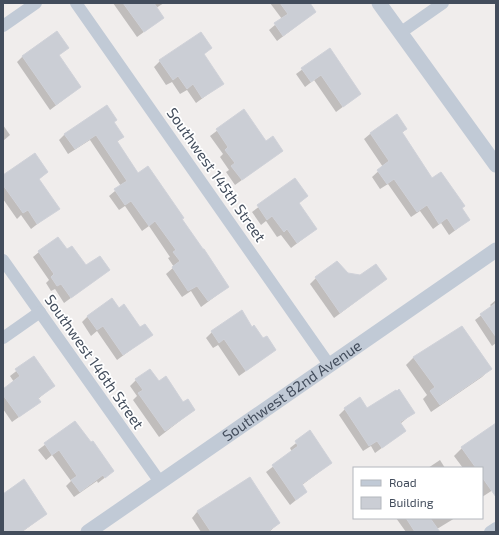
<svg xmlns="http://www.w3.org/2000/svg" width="499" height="535" font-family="'Exo 2',sans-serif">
	<rect width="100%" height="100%" fill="#f0edec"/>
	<!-- shadow -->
	<g fill="#0003">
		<polygon points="113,3 164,3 156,8 163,18 137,37"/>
		<polygon points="270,3 309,3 315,12 277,41 269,30 282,19"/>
		<polygon points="67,48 58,56 80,87 50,110 17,62 23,56"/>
		<polygon points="211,48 203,55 222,84 196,103 187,90 180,94 172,82 166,85 154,67 160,61"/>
		<polygon points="330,49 360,94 336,112 314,80 305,87 296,74"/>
		<polygon points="243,111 265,143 282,151 235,185 226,172 229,170 220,157 223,154 210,136"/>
		<polygon points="113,123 122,137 117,142 138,174 181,220 228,287 201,307 191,291 182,297 166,274 174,267 168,258 170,257 149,226 142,231 125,206 119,210 109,196 121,186 90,140 68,154 59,140 65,134"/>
		<polygon points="3,125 10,135 3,141"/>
		<polygon points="406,129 402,133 431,180 461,209 469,220 449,235 441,223 433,229 420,211 411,217 388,184 380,189 372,177 383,167 364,139 370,134"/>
		<polygon points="47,172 38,180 58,208 31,229 21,215 17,219 3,199 3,177"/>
		<polygon points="295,179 307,196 298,204 316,229 291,248 281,235 277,237 266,221 261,225 252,212"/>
		<polygon points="67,251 86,267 109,270 64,303 55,289 51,291 46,283 49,280 33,257 39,252"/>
		<polygon points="347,274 386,279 334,318 310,284 316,278"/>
		<polygon points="496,300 496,343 492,346 475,320 492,307 490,305"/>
		<polygon points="119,310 140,329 151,335 117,360 97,331 91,336 82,322 88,316"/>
		<polygon points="252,328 275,350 239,376 218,345 213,348 206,338 212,332"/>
		<polygon points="414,357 490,369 482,377 431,412 423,399 427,395 406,365"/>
		<polygon points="33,358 53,386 38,399 39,401 33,407 12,422 3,409 3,390 14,382 10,376"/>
		<polygon points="136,380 158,383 183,403 194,410 159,437 133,400 137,396 130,386"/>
		<polygon points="345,409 366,410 413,413 400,424 405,431 375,453 371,446 363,451 339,415"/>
		<polygon points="75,422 107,476 98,483 97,481 74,497 66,486 71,481 52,455 46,460 38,450"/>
		<polygon points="496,424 496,488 482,497 482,468 463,468 454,456 462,448"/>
		<polygon points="310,432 331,463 302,485 306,492 290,505 266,472 292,452 290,448"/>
		<polygon points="440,460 445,468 428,468"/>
		<polygon points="249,478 279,523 269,532 201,532 192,518 197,512"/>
		<polygon points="3,495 46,514 22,532 3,532"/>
		<polygon points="396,518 455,518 437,529 439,532 406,532"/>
	</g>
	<!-- building -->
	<g fill="#cbced5" stroke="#d0d2d9">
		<polygon points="123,3 154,3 164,18 144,32"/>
		<polygon points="280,3 310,3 316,12 283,36 274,23 288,14"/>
		<polygon points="57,31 69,48 59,55 81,87 56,105 22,56"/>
		<polygon points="201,32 212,48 204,54 224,84 202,98 193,84 187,89 178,76 173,80 159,60"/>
		<polygon points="330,48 361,94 343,107 321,75 311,82 301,68"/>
		<polygon points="107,105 117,120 114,122 124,137 117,141 138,173 148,166 184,218 182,219 203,249 204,249 229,287 208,301 197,286 188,291 172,267 180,261 173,252 176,250 155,221 149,226 131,201 125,205 114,189 127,181 96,135 75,149 64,134"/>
		<polygon points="244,109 266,141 273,136 283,151 242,180 231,166 235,163 225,150 228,147 216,129"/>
		<polygon points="397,114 407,129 402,132 432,178 441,172 465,206 462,208 470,220 455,230 447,218 439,224 427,205 417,212 394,179 387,184 377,170 389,161 370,133"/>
		<polygon points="35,153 48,172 39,179 60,209 37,224 28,210 23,213 3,185 3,175"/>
		<polygon points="295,178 308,196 299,203 317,229 297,243 287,229 284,232 272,216 267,220 257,205"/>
		<polygon points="58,237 67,249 72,246 86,265 100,256 110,270 71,298 61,284 57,286 51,277 54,274 38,251"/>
		<polygon points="337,261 348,273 360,275 376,264 387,279 340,313 315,277"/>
		<polygon points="112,298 119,308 124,304 140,327 145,324 153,335 123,355 103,326 97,330 87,316"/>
		<polygon points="496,303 496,337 480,314"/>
		<polygon points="242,310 252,327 254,325 263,338 267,336 276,350 246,371 224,339 219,343 211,331"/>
		<polygon points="462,326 492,369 440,405 430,391 435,387 413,357"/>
		<polygon points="34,356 55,386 38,398 41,402 19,417 3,395 3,389 20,376 15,369"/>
		<polygon points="150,369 159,381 166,376 183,402 188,399 195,410 165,431 138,393 143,390 135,379"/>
		<polygon points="399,389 415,413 400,422 406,431 382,448 377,441 369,446 344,408 360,397 367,408 396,390 397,391"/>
		<polygon points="75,421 91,442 93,441 114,471 105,478 103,475 80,492 71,480 77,476 59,450 52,455 44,443"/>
		<polygon points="496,423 496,497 482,477 482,468 476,468 461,447"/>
		<polygon points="310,430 332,463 302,484 307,492 296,500 272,465 298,446 295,441"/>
		<polygon points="250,477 280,523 267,532 211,532 197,511"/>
		<polygon points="24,479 47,514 21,532 3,532 3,494"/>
		<polygon points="406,518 430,518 440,532 415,532"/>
	</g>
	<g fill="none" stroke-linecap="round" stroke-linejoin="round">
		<!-- minor -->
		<g stroke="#c1cad6" stroke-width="12">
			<polyline points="76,3 330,366"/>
			<polyline points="3,26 36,3"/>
			<polyline points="400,33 443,3"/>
			<polyline points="3,260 160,482"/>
			<polyline points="3,338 40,312"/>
			<polyline points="490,532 496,528"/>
		</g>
		<!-- tertiary -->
		<g stroke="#c1cad6" stroke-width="15">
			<polyline points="379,3 496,165"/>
			<path id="s1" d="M88,532L496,250"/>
		</g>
	</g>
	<g text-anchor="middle" stroke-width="3.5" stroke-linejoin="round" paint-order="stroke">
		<!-- street labels -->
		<g font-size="15" fill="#434d5c" stroke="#fff">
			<text transform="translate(216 175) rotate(55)" y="5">Southwest 145th Street</text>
			<text transform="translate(94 362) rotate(55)" y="5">Southwest 146th Street</text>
			<text dy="5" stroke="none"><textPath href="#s1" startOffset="248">Southwest 82nd Avenue</textPath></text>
		</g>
	</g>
	<!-- border -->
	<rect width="499" height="535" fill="none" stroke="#434d5c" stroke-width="8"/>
	<!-- legend -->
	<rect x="353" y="467" width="130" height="52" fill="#ffffff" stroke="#b4b8be"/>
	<rect x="361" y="480" width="20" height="6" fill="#c1cad6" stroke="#b4b8be"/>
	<text x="389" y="487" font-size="12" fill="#434d5c">Road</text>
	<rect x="361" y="497" width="20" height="12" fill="#cbced5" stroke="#b4b8be"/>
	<text x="389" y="507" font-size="12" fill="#434d5c">Building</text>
</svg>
